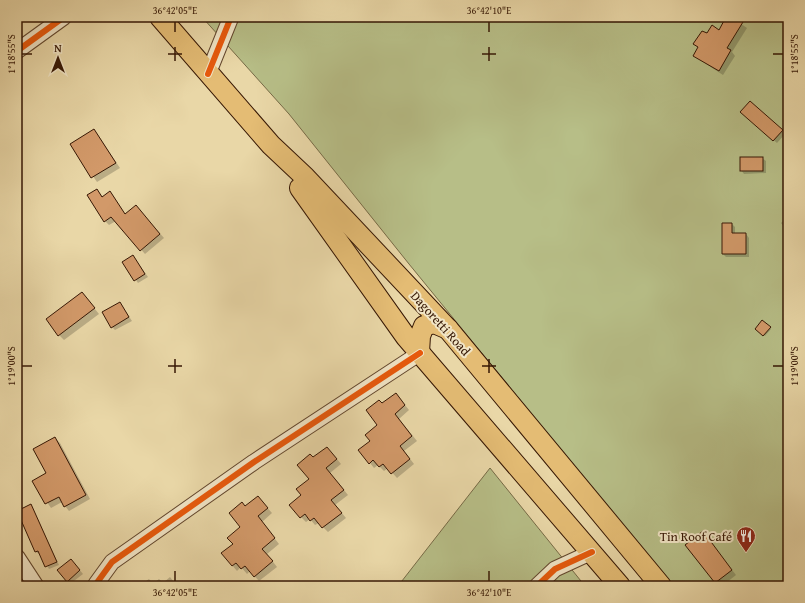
<svg xmlns="http://www.w3.org/2000/svg" width="805" height="603" font-family="'Gentium Book Plus',serif">
	<rect width="100%" height="100%" fill="#e9d7a7"/>
	<filter id="stains"><feTurbulence type="fractalNoise" baseFrequency=".005" numOctaves="4"/><feColorMatrix values="0 0 0 0 .2 0 0 0 0 .09 0 0 0 0 .02 0 0 0 .5 -.17"/></filter>
	<radialGradient id="worn" r=".72"><stop offset=".6" stop-color="#630" stop-opacity="0"/><stop offset="1" stop-color="#630" stop-opacity=".3"/></radialGradient>
	<!-- green -->
	<g fill="#b7be87" stroke="#766a46">
		<polygon points="202,17 788,17 788,586 672,586 409,264 289,114"/>
		<polygon points="490,468 585,586 398,586"/>
	</g>
	<!-- shadow -->
	<g fill="#0003">
		<polygon points="521,17 532,17 532,19"/>
		<polygon points="727,17 731,17 747,28 732,52 735,56 723,75 694,56 699,49 695,44 707,35 719,31"/>
		<polygon points="750,103 785,134 777,143 745,115"/>
		<polygon points="94,130 120,168 97,182 71,144"/>
		<polygon points="762,158 766,161 766,173 744,174 741,170"/>
		<polygon points="97,190 103,197 110,193 126,215 140,211 164,238 145,254 116,221 109,225 105,221"/>
		<polygon points="788,217 788,231 781,223"/>
		<polygon points="732,224 735,227 735,234 746,234 749,238 749,257 726,257 723,254"/>
		<polygon points="133,256 148,277 138,283 123,262"/>
		<polygon points="82,293 99,314 64,340 59,335"/>
		<polygon points="120,303 132,321 115,330 112,327"/>
		<polygon points="762,321 771,329 765,336 756,329"/>
		<polygon points="400,399 409,410 399,419 417,441 404,451 414,464 397,478 388,468 384,471 378,465 374,468 370,463 371,441 379,425 382,404"/>
		<polygon points="55,438 60,443 90,499 69,511 62,502 51,508 33,482 47,474"/>
		<polygon points="332,453 341,464 330,473 348,495 335,505 346,518 328,532 319,523 315,525 310,519 306,522 301,517 302,495 310,479 314,458"/>
		<polygon points="258,497 272,513 262,522 279,544 267,554 277,567 259,581 250,571 247,574 241,567 237,571 222,553 234,544 242,527 245,507"/>
		<polygon points="31,505 59,565 49,569 41,554 39,554 36,552 18,510"/>
		<polygon points="707,538 736,575 722,586 719,586 715,582"/>
		<polygon points="74,563 83,574 70,584 67,581"/>
		<polygon points="170,577 177,586 139,586 149,579 153,584 159,579 163,583"/>
	</g>
	<!-- building -->
	<g fill="#d29969" stroke="#361704">
		<polygon points="726,17 733,17 743,22 727,48 731,50 719,71 693,56 698,47 693,44 702,31 707,33 712,25 719,30"/>
		<polygon points="750,101 783,130 773,141 740,112"/>
		<polygon points="94,129 116,163 91,178 70,144"/>
		<rect x="740" y="157" width="23" height="14"/>
		<polygon points="97,189 102,197 110,191 125,214 136,205 160,234 140,251 111,217 104,222 87,195"/>
		<polygon points="722,223 732,223 732,233 746,233 746,254 722,254"/>
		<polygon points="133,255 145,274 134,281 122,262"/>
		<polygon points="82,292 95,308 58,336 46,319"/>
		<polygon points="120,302 129,317 111,328 102,312"/>
		<polygon points="762,320 771,327 763,336 755,329"/>
		<polygon points="396,393 405,405 395,414 412,436 400,446 410,459 391,474 383,464 379,467 373,460 369,464 358,450 370,441 365,435 377,425 366,410 379,400 382,403"/>
		<polygon points="55,437 86,495 64,507 59,497 45,504 32,481 46,473 33,449"/>
		<polygon points="327,447 337,459 326,468 344,490 331,500 342,513 322,528 314,518 310,521 305,514 300,518 289,505 301,495 296,489 309,479 297,465 310,454 313,457"/>
		<polygon points="258,496 268,508 258,516 275,538 262,549 273,561 254,577 245,566 241,569 236,563 232,566 221,553 233,544 227,538 240,527 229,513 242,502 245,506"/>
		<polygon points="31,504 57,562 45,567 38,551 35,552 17,511"/>
		<polygon points="703,531 732,570 715,583 685,545"/>
		<polygon points="71,559 80,570 67,582 57,570"/>
	</g>
	<g fill="none" stroke-linecap="round" stroke-linejoin="round">
		<!-- minor casing -->
		<g stroke="#63472d" stroke-width="17">
			<g id="minor">
				<polyline points="17,51 64,17"/>
				<polyline points="208,74 231,17"/>
				<polyline points="17,557 36,586"/>
				<polyline points="97,586 96,584 112,562 254,462 420,353"/>
				<polyline points="537,586 555,569 592,552"/>
			</g>
		</g>
		<!-- major casing -->
		<g stroke="#361704" stroke-width="22">
			<g id="major">
				<polyline points="160,17 271,145 305,177 448,329 661,586"/>
				<polyline points="300,188 406,337 620,586"/>
				<polyline points="419,352 420,336 424,326 434,323 448,329"/>
			</g>
		</g>
		<!-- minor -->
		<use href="#minor" stroke="#f1e5c6" stroke-width="15"/>
		<!-- major -->
		<use href="#major" stroke="#e4bc74" stroke-width="20"/>
		<!-- cycleway casing -->
		<g stroke="#f1e5c6" stroke-width="8">
			<g id="cycleway">
				<polyline points="17,51 64,17"/>
				<polyline points="208,74 231,17"/>
				<polyline points="97,586 96,584 112,562 254,462 420,353"/>
				<polyline points="537,586 555,569 592,552"/>
			</g>
		</g>
		<!-- cycleway -->
		<use href="#cycleway" stroke="#e8590c" stroke-width="6"/>
	</g>
	<!-- ticks -->
	<path fill="none" stroke="#361704" stroke-width="1.5" d="M175,22V32M489,22V32M175,47V61M489,47V61M22,54H32M168,54H182M482,54H496M773,54H783M175,359V373M489,359V373M22,366H32M168,366H182M482,366H496M773,366H783M175,571V581M489,571V581"/>
	<!-- icons -->
	<defs>
		<g id="restaurant-pin" transform="scale(1)"><path d="M0 17L-7.5 6A9.5 9.5 0 1 1 7.5 6Z" fill="#8f2418" stroke="#f1e5c6"/><path d="M-5-6h1v4h1v-4h1v4h1v-4h1v5L-1.5 .5V6h-2V.5L-5-1ZM5-6V6H3V1.5H1.5Q1.5-4 5-6Z" fill="#fff"/></g>
	</defs>
	<g fill-rule="evenodd">
		<use href="#restaurant-pin" x="746" y="536"/>
	</g>
	<g text-anchor="middle" stroke-width="4" stroke-linejoin="round" paint-order="stroke">
		<!-- street labels -->
		<g font-size="13" fill="#361704" stroke="#f1e5c6">
			<text transform="translate(441 323) rotate(48)" y="5">Dagoretti Road</text>
		</g>
		<!-- poi labels -->
		<g font-size="13" fill="#361704" stroke="#f1e5c6" text-anchor="end">
			<text x="732" y="541">Tin Roof Café</text>
		</g>
	</g>
	<!-- margin -->
	<rect width="805" height="603" fill="none" stroke="#e9d7a7" stroke-width="44"/>
	<!-- north arrow -->
	<g transform="translate(58 58)" stroke="#f1e5c6" stroke-width="3" paint-order="stroke">
	<path d="M0-3L7 15L0 10L-7 15Z" fill="#361704"/>
	<text y="-6" font-size="11" font-weight="bold" text-anchor="middle" fill="#361704">N</text>
	</g>
	<rect x="22" y="22" width="761" height="559" fill="none" stroke="#361704" stroke-width="1.5"/>
	<g font-size="10" text-anchor="middle" fill="#361704">
		<text x="175" y="14">36°42'05"E</text>
		<text x="489" y="14">36°42'10"E</text>
		<text transform="translate(11 54) rotate(-90)" y="4">1°18'55"S</text>
		<text transform="translate(794 54) rotate(-90)" y="4">1°18'55"S</text>
		<text transform="translate(11 366) rotate(-90)" y="4">1°19'00"S</text>
		<text transform="translate(794 366) rotate(-90)" y="4">1°19'00"S</text>
		<text x="175" y="596">36°42'05"E</text>
		<text x="489" y="596">36°42'10"E</text>
	</g>
	<rect width="100%" height="100%" filter="url(#stains)"/>
	<rect width="100%" height="100%" fill="url(#worn)"/>
</svg>
